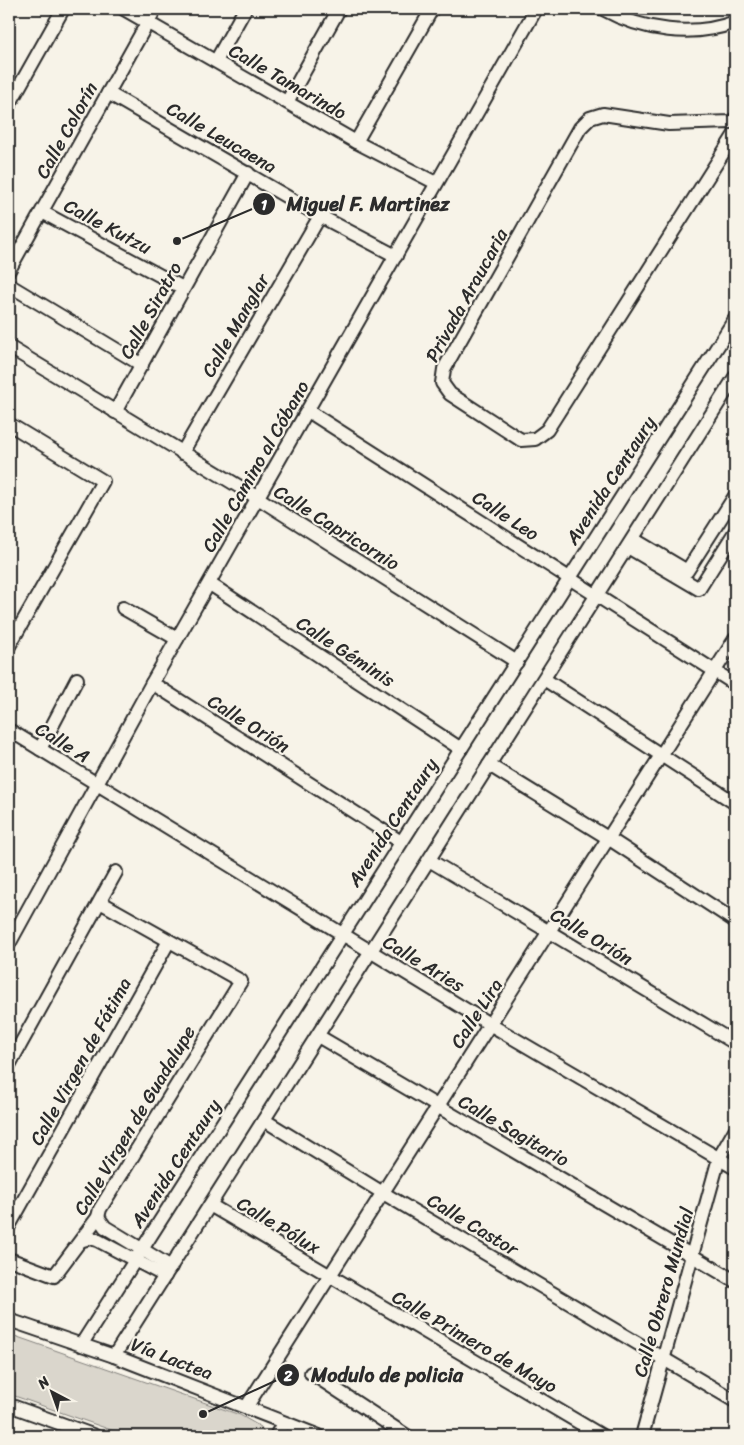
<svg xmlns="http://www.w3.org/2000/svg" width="744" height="1445" font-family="Sriracha,sans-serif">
	<rect width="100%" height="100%" fill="#f7f3e8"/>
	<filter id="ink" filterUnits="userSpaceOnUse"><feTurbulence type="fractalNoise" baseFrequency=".02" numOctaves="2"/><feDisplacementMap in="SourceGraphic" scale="10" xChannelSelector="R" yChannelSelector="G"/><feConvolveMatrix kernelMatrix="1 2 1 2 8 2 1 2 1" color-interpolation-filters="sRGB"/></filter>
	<g filter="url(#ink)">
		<!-- green -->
		<polygon fill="#dad6cc" stroke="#82807c" points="9,1334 240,1415 261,1427 265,1436 128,1436 9,1394"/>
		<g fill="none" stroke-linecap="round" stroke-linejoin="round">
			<!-- minor casing -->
			<g stroke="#2b2b2b" stroke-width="16">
				<g id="minor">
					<polyline points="124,9 356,142 436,183"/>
					<path d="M603,9C643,31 693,38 735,22"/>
					<polyline points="216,61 245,9"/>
					<polyline points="108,93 320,216 396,256"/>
					<polyline points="287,102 339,9"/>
					<polyline points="9,105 63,9"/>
					<polyline points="735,119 731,122 669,124 603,114 590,118 580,128 444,369 442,383 450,394 521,440 535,439 547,430 735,134"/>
					<polyline points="356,142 432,9"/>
					<polyline points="42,212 183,288"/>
					<polyline points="9,270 155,9"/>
					<polyline points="9,285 142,365"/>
					<polyline points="9,347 258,498 517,662"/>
					<polyline points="308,411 735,684"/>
					<polyline points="115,412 248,173"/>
					<polyline points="9,424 103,481 9,646"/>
					<polyline points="182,453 320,216"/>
					<polyline points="633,539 687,571 735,496"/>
					<polyline points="628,547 699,589 735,532"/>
					<polyline points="210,584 461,749"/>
					<polyline points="123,608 177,639"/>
					<polyline points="544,679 735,803"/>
					<polyline points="152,683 401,842"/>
					<polyline points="9,730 491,1025 735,1168"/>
					<polyline points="40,749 77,679"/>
					<polyline points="489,765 608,838 735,921"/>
					<polyline points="429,860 735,1043"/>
					<polyline points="9,944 152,683 536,9"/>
					<polyline points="318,1036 735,1281"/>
					<polyline points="9,1065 116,872"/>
					<polyline points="264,1120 383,1193 735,1401"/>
					<polyline points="210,1205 602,1436"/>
					<polyline points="98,1217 105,1227 171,1267"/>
					<polyline points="9,1226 169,941"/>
					<polyline points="83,1240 90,1238 97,1240 165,1276"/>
					<polyline points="9,1259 54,1276 98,1217 100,1209 241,981 100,902"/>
					<polyline points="9,1320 114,1356 319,1436"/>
					<polyline points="81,1345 735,319"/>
					<polyline points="114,1356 735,377"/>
					<polyline points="311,1373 407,1436"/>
					<polyline points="9,1405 95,1436"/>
					<polyline points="247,1406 735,639"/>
					<polyline points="276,1436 283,1423"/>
					<polyline points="642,1436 719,1158 735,1130"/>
				</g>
			</g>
			<!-- minor -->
			<use href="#minor" stroke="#f7f3e8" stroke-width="12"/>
		</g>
	</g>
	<g text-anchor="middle" stroke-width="4.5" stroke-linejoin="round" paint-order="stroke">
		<!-- street labels -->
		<g font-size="19" fill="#2b2b2b" stroke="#f7f3e8">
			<text transform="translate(288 81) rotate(30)" y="7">Calle Tamarindo</text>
			<text transform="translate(66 130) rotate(-61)" y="7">Calle Colorín</text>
			<text transform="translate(222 137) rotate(30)" y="7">Calle Leucaena</text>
			<text transform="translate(108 226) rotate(28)" y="7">Calle Kutzu</text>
			<text transform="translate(466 295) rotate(-61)" y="7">Privada Araucaria</text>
			<text transform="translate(150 310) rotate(-61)" y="7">Calle Siratro</text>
			<text transform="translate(235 325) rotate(-60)" y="7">Calle Manglar</text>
			<text transform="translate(255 466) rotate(-60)" y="7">Calle Camino al Cóbano</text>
			<text transform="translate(610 480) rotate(-57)" y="7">Avenida Centaury</text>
			<text transform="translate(506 515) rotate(33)" y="7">Calle Leo</text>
			<text transform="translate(337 527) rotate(32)" y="7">Calle Capricornio</text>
			<text transform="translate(346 651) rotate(33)" y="7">Calle Géminis</text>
			<text transform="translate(249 723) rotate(32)" y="7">Calle Orión</text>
			<text transform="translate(63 742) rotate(32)" y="7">Calle A</text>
			<text transform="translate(392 822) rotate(-57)" y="7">Avenida Centaury</text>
			<text transform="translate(592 936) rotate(31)" y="7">Calle Orión</text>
			<text transform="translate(424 963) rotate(31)" y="7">Calle Aries</text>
			<text transform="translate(476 1013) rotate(-57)" y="7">Calle Lira</text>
			<text transform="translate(80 1061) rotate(-61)" y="7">Calle Virgen de Fátima</text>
			<text transform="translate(134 1120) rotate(-59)" y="7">Calle Virgen de Guadalupe</text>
			<text transform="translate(514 1130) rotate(30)" y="7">Calle Sagitario</text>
			<text transform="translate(175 1163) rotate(-57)" y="7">Avenida Centaury</text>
			<text transform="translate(473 1224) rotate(31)" y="7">Calle Castor</text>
			<text transform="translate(279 1225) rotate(31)" y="7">Calle Pólux</text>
			<text transform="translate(663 1292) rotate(-74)" y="7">Calle Obrero Mundial</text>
			<text transform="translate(475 1341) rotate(30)" y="7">Calle Primero de Mayo</text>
			<text transform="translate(172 1358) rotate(21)" y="7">Vía Lactea</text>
		</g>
	</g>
	<!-- callouts -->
	<path fill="none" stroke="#2b2b2b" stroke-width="2" d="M177 241L264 204M203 1414L288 1375"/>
	<g fill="#2b2b2b" stroke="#f7f3e8" stroke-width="2">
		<circle cx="177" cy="241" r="5"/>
		<circle cx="203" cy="1414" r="5"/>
		<circle cx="264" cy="204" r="12"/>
		<circle cx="288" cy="1375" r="12"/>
	</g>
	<g font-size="15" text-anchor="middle" font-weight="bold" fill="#fff">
		<text x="264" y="210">1</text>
		<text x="288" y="1381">2</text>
	</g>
	<g font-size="20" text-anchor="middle" font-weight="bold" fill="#2b2b2b" stroke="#f7f3e8" stroke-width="4.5" stroke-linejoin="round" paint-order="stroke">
		<text x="368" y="211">Miguel F. Martinez</text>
		<text x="387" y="1382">Modulo de policia</text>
	</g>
	<!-- margin -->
	<rect width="744" height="1445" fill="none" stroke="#f7f3e8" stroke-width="30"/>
	<rect x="15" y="15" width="714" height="1415" fill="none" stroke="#2b2b2b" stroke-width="2" filter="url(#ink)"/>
	<!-- north arrow -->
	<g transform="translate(52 1392) rotate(319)" stroke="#f7f3e8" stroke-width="4" paint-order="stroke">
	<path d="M0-4L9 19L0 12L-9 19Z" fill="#2b2b2b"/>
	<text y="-8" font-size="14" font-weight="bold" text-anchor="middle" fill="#2b2b2b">N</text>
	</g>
</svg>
